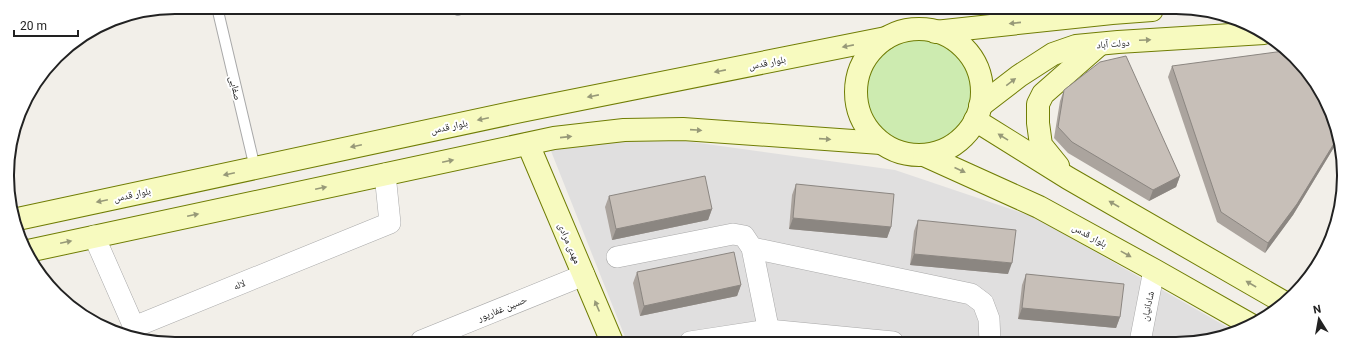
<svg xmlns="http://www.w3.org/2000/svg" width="1351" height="351" font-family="Roboto,'Noto Naskh Arabic',sans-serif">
	<rect width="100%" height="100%" fill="#f2efe9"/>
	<!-- residential -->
	<polygon fill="#e0dfdf" points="663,138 895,170 1034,217 1236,332 1197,343 627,342 547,141"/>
	<!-- grass -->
	<circle fill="#cdebb0" cx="919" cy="92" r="55"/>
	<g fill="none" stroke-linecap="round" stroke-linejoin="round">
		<!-- lane casing -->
		<g stroke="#a9a9a9" stroke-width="12">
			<g id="lane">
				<polyline points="217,7 255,168"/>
				<polyline points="457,8 458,10"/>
			</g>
		</g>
		<!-- street casing -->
		<g stroke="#a9a9a9" stroke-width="22">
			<g id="street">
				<polyline points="94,236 134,327 390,223 385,174"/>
				<polyline points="752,248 971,294 983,303 989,319 990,342"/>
				<polyline points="617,257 733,234 744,236 752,248 771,342"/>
				<polyline points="421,341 584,275"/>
				<polyline points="690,342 768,330 893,342"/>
				<polyline points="1140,342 1154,270"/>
			</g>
		</g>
		<!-- secondary casing -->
		<g stroke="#707d05" stroke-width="24">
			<g id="secondary">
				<circle cx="919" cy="92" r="63"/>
				<polyline points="935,32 1112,13 1152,10"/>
				<polyline points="980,106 1019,76 1053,54 1076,46 1118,42 1264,33"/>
				<polyline points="975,120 1068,178 1285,303"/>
				<polyline points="528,144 612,342"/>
				<polyline points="924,155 1039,207 1154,270 1251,325"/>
				<polyline points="1058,166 1041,145 1038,123 1038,104 1043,94 1100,44"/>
				<polyline points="13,220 521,111 886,38"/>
				<polyline points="28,251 554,138 624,130 683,129 881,143"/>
			</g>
		</g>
		<!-- lane -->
		<use href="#lane" stroke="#fff" stroke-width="10"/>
		<!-- street -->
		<use href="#street" stroke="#fff" stroke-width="21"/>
		<!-- secondary -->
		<use href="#secondary" stroke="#f7fabf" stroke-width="22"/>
	</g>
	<!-- wall -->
	<g fill="#aba49e">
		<polygon points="1172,66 1315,82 1339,139 1293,215 1265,253 1217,222 1168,77"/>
		<polygon points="1064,90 1180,176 1176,187 1149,201 1068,153 1054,138 1060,101"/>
		<polygon points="796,184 891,227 887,238 789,229 792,195"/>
		<polygon points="609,196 712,209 708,220 612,240 605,207"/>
		<polygon points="918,220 1008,274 910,265 914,231"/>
		<polygon points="637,272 741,285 737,296 640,316 633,283"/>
		<polygon points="1026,274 1120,317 1116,328 1018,319 1022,285"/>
	</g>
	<!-- shaded-wall -->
	<g fill="#8b8681">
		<polygon points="1338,137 1339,139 1293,215 1265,253 1268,243"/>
		<polygon points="1180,176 1176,187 1149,201 1153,190"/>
		<polygon points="712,209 708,220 612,240 616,229"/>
		<polygon points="793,218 891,227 887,238 789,229"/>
		<polygon points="914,254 1012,263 1008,274 910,265"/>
		<polygon points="741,285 737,296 640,316 644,306"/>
		<polygon points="1022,308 1120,317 1116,328 1018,319"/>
	</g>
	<!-- building -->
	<g fill="#c7bfb8" stroke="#8b8681">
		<polygon points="1284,51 1315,82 1338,137 1297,204 1268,243 1221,212 1172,66"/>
		<polygon points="1126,56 1180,176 1153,190 1072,142 1058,127 1064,90 1100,62"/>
		<polygon points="705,176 712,209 616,229 609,196"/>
		<polygon points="796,184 894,194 891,227 793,218"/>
		<polygon points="918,220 1016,230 1012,263 914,254"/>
		<polygon points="734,252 741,285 644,306 637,272"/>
		<polygon points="1026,274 1124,284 1120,317 1022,308"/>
	</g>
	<!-- one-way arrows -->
	<defs><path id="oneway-solid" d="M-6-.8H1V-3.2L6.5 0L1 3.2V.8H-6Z"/></defs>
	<g fill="#979978">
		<use href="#oneway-solid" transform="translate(1015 23) rotate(174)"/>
		<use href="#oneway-solid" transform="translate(1145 40) rotate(-3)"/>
		<use href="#oneway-solid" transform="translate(848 46) rotate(169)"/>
		<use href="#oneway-solid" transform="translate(720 71) rotate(169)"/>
		<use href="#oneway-solid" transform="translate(1011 82) rotate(-37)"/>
		<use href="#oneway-solid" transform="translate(593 96) rotate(169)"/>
		<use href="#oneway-solid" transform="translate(483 119) rotate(168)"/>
		<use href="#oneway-solid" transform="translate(696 130) rotate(4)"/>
		<use href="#oneway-solid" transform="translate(566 137) rotate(-6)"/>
		<use href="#oneway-solid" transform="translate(1003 137) rotate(-148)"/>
		<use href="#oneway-solid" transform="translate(825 139) rotate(4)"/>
		<use href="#oneway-solid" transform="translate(356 146) rotate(168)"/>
		<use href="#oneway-solid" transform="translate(448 161) rotate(-12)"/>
		<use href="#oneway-solid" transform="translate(960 170) rotate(24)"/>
		<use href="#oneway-solid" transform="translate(229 174) rotate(168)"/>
		<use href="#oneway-solid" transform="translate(321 188) rotate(-12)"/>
		<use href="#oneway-solid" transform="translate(102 201) rotate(168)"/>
		<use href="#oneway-solid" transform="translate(1114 204) rotate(-150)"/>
		<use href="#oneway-solid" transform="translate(193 215) rotate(-12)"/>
		<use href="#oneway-solid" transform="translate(66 242) rotate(-12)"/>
		<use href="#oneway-solid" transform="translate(1126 254) rotate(29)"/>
		<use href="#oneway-solid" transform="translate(1251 284) rotate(-150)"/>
		<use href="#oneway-solid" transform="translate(597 306) rotate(-113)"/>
	</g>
	<g text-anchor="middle" stroke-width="4" stroke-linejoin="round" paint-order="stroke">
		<!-- street labels -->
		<g font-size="10" fill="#222" stroke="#fff">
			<text transform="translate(1113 43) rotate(-5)" y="4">دولت آباد</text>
			<text transform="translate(767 62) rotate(-11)" y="4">بلوار قدس</text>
			<text transform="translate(236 88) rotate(77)" y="4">صفایی</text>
			<text transform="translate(449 126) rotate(-12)" y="4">بلوار قدس</text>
			<text transform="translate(132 194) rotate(-12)" y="4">بلوار قدس</text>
			<text transform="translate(1090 235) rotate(29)" y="4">بلوار قدس</text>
			<text transform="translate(570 243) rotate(67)" y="4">مهدی مرادی</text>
			<text transform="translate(239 284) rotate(-22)" y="4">لاله</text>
			<text transform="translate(1147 306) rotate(-78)" y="4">شادانیان</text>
			<text transform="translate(502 308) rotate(-22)" y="4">حسین غفارپور</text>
		</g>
	</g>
	<!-- crop -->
	<path d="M0 0H1351V351H0ZM175 14H1176A161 161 0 0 1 1337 175V176A161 161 0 0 1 1176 337H175A161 161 0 0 1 14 176V175A161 161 0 0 1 175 14Z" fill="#fff" fill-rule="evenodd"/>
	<path fill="none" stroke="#222" stroke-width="2" d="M175 14H1176A161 161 0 0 1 1337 175V176A161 161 0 0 1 1176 337H175A161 161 0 0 1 14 176V175A161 161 0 0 1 175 14Z"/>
	<!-- north arrow -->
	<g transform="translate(1319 319) rotate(349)" stroke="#ffffff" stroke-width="3" paint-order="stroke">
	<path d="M0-3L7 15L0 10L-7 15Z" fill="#222222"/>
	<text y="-6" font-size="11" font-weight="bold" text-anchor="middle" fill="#222222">N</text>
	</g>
	<!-- scale -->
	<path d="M14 30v6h64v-6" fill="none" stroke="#222222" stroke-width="2"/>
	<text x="20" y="30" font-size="12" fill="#222222" stroke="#ffffff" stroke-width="3" paint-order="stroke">20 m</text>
</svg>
